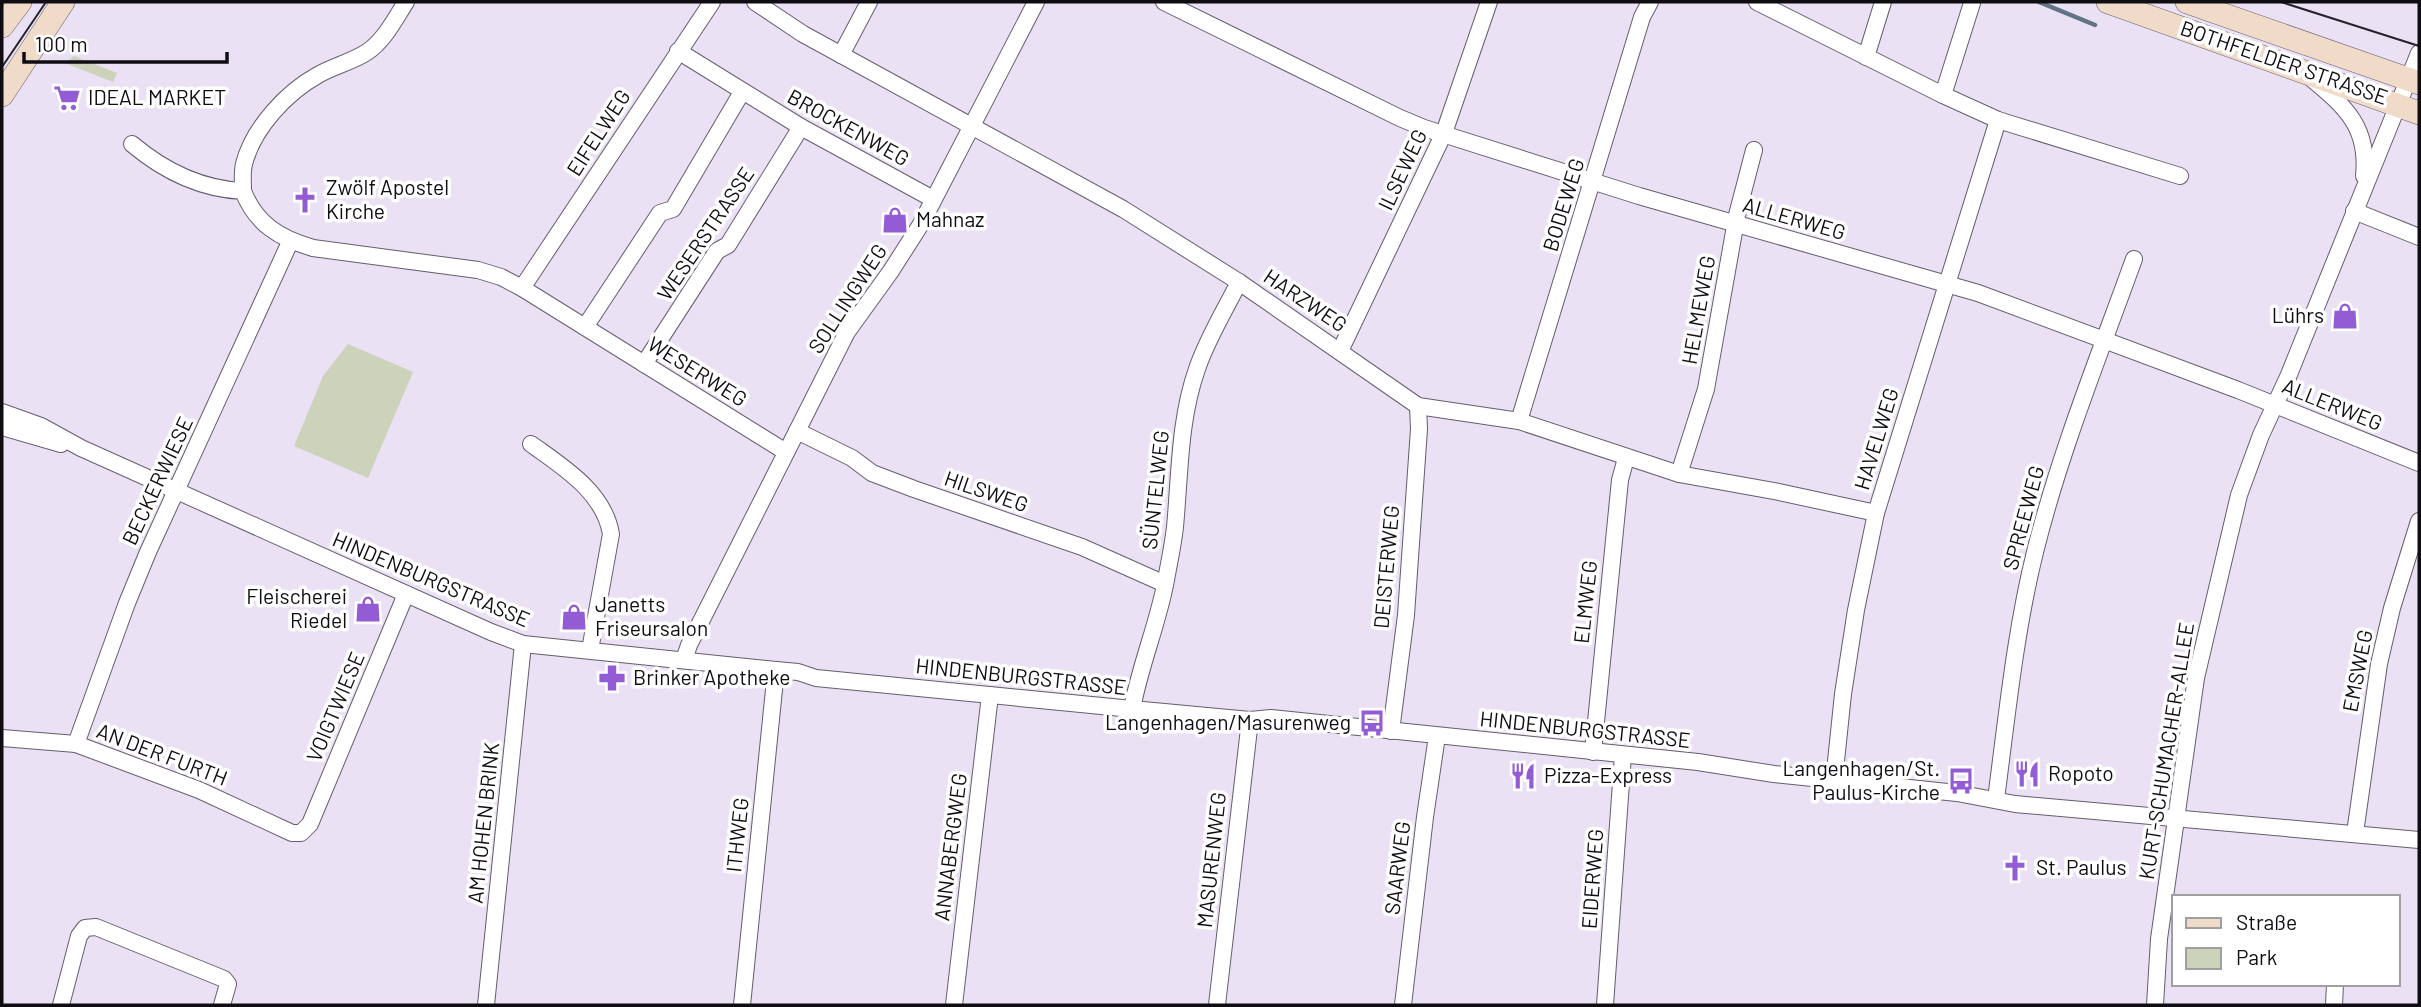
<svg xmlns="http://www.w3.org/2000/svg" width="2421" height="1007" font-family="Barlow,sans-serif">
	<rect width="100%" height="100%" fill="#ebe1f5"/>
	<!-- green -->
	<g fill="#cdd2ba">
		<polygon points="74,56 117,73 113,82 65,63"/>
		<polygon points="348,344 413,372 368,478 294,446 323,376"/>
	</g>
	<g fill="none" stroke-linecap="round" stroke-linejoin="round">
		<!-- stream -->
		<polyline stroke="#617486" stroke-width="4.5" points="2039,2 2095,25"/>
		<!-- minor casing -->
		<g stroke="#655d6d" stroke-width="18">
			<g id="minor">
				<polyline points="755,2 803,34 1123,209 1239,282 1418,406 1519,421 1679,474 1779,492 1876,513"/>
				<polyline points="1164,2 1400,118 1424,128 1639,196 1978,293 2238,390 2419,463"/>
				<polyline points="1757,2 1943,95 1998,120 2180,176"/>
				<polyline points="678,51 801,127 933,199"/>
				<polyline points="841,55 869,2"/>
				<polyline points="1866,57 1883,2"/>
				<path d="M2312,79C2346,107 2369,128 2364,176"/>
				<polyline points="1943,95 1972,3"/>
				<path d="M132,144C164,171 200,189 243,191C256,224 279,238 313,248L478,270L501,277L522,288L786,452"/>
				<path d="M243,191C243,182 242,172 244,164C253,128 287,92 318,75C333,66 352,62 367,52C384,41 395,19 406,2"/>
				<polyline points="2354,211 2419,237"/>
				<polyline points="522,288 712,2"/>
				<polyline points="585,327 660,213 673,209 742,92"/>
				<polyline points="1340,351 1444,133 1489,2"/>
				<polyline points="644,364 717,251 728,245 801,127"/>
				<polyline points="2,412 41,426 81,448 491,632 523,644 776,670 798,672 816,678 1132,709 1250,720 1271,718 1698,762 1774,774 1957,793 2015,804 2419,840"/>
				<polyline points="1519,421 1642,17 1650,2"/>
				<polyline points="2,427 61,444"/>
				<polyline points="797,431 852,458 872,473 914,489 1082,547 1165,584"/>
				<path d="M531,444C563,467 604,492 611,534L590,650"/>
				<polyline points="1679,474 1706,389 1737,215 1754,150"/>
				<polyline points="684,660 689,645 847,332 891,271 921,224 1036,2"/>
				<path d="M1132,709C1140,665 1158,624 1166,580C1169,563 1173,545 1175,527C1180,474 1179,420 1197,369C1207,339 1225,310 1239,282"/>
				<polyline points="1391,731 1406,615 1419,429 1418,406"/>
				<polyline points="2,738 76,744 199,790 292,833 301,833 310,824 406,594"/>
				<polyline points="76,744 127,603 148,552 290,242"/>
				<polyline points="1593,752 1620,480 1626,458"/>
				<polyline points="1834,780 1843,694 1856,610 1876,513 1998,120"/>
				<path d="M1996,799C2007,716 2015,633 2035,552C2060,452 2099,356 2134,259"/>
				<polyline points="2355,833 2379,664 2392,608 2419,521"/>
				<polyline points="61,1005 79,936 85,928 96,927 224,979 228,984 222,1005"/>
				<polyline points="486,1005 523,644"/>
				<polyline points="742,1005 776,670"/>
				<polyline points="954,1005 990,695"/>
				<polyline points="1217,1005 1250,720"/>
				<polyline points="1403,1005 1425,817 1437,736"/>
				<polyline points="1605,1005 1623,755"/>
				<polyline points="2155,1005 2159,939 2196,678 2239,495 2261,435 2288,377 2419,53"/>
				<polyline points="2334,1005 2335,984"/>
			</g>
		</g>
		<!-- secondary casing -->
		<g stroke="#655d6d" stroke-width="24">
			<g id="secondary">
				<polyline points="2108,2 2419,113"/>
				<polyline points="2187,2 2419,83"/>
				<polyline points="2,26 20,2"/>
				<polyline points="2,95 63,2"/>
			</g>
		</g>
		<!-- minor -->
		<use href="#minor" stroke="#fff" stroke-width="16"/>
		<!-- secondary -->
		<use href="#secondary" stroke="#f0dbc8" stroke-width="23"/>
		<!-- tram -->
		<g stroke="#262229" stroke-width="2">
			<polyline points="2281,2 2419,46"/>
			<polyline points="2,67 46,2"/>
		</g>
	</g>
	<!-- icons -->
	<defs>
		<g id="supermarket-bare" transform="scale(2.1)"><path d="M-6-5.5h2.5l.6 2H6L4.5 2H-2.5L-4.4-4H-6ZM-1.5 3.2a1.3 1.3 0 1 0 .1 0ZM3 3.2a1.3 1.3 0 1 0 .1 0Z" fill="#935cd5" stroke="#fff" stroke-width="2.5" paint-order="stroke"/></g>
		<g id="church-bare" transform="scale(2.1)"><path d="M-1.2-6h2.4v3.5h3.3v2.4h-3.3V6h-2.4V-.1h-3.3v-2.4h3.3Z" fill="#935cd5" stroke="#fff" stroke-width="2.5" paint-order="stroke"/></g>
		<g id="shop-bare" transform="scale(2.1)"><path d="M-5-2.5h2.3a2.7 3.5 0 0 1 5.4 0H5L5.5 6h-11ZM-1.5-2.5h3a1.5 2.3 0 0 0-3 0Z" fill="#935cd5" stroke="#fff" stroke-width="2.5" paint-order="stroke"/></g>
		<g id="pharmacy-bare" transform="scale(2.1)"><path d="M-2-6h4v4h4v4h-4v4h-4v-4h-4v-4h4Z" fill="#935cd5" stroke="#fff" stroke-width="2.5" paint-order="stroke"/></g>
		<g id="bus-bare" transform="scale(2.1)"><path d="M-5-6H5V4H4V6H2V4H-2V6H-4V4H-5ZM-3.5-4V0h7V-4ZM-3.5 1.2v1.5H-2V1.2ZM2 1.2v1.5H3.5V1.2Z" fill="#935cd5" stroke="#fff" stroke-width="2.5" paint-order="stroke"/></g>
		<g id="restaurant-bare" transform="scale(2.1)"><path d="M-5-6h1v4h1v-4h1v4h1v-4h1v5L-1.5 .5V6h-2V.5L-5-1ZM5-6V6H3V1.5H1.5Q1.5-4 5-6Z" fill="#935cd5" stroke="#fff" stroke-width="2.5" paint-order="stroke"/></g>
	</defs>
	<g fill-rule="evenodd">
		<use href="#supermarket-bare" x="67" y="98"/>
		<use href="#church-bare" x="305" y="200"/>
		<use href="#shop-bare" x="895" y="220"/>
		<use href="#shop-bare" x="2345" y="316"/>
		<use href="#shop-bare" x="368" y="609"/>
		<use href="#shop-bare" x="574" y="617"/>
		<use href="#pharmacy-bare" x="612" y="678"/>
		<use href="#bus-bare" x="1372" y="723"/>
		<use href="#restaurant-bare" x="2027" y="774"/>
		<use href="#restaurant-bare" x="1523" y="776"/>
		<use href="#bus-bare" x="1961" y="781"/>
		<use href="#church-bare" x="2015" y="868"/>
	</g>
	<g text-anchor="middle" stroke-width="7" stroke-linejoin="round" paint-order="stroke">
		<!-- street labels -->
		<g font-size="21" fill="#0f0c12" stroke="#fff">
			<text transform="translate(2284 63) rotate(19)" y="7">BOTHFELDER STRASSE</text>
			<text transform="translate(848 128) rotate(29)" y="7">BROCKENWEG</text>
			<text transform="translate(599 133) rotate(-57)" y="7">EIFELWEG</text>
			<text transform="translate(1403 170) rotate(-65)" y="7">ILSEWEG</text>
			<text transform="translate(1564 205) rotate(-73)" y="7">BODEWEG</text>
			<text transform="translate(1794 219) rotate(16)" y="7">ALLERWEG</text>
			<text transform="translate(706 234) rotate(-56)" y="7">WESERSTRASSE</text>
			<text transform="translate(848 299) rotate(-57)" y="7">SOLLINGWEG</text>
			<text transform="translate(1305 301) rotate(34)" y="7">HARZWEG</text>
			<text transform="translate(1699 310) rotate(-80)" y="7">HELMEWEG</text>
			<text transform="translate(697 372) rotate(32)" y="7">WESERWEG</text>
			<text transform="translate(2332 405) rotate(22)" y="7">ALLERWEG</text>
			<text transform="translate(1877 439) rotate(-73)" y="7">HAVELWEG</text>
			<text transform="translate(158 481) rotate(-65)" y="7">BECKERWIESE</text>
			<text transform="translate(1156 490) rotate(-84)" y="7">SÜNTELWEG</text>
			<text transform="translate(986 492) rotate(19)" y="7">HILSWEG</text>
			<text transform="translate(2024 518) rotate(-75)" y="7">SPREEWEG</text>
			<text transform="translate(1387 567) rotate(-85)" y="7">DEISTERWEG</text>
			<text transform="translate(431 580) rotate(23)" y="7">HINDENBURGSTRASSE</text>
			<text transform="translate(1586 602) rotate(-84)" y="7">ELMWEG</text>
			<text transform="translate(2358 671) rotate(-79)" y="7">EMSWEG</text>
			<text transform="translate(1021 677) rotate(6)" y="7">HINDENBURGSTRASSE</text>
			<text transform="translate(336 707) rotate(-67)" y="7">VOIGTWIESE</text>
			<text transform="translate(1585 730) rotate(6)" y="7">HINDENBURGSTRASSE</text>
			<text transform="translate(2167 751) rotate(-81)" y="7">KURT-SCHUMACHER-ALLEE</text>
			<text transform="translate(162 755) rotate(21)" y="7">AN DER FURTH</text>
			<text transform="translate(484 823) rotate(-84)" y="7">AM HOHEN BRINK</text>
			<text transform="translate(738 835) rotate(-84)" y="7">ITHWEG</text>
			<text transform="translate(951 847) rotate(-83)" y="7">ANNABERGWEG</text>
			<text transform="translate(1212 860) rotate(-84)" y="7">MASURENWEG</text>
			<text transform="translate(1398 868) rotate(-83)" y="7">SAARWEG</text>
			<text transform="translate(1593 879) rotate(-86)" y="7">EIDERWEG</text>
		</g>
		<!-- poi labels -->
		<g font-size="21" fill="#0f0c12" stroke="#fff" text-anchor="start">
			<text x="88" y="105">IDEAL MARKET</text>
			<text x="326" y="195">Zwölf Apostel<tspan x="326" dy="24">Kirche</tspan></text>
			<text x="916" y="227">Mahnaz</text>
			<text x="2324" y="323" text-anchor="end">Lührs</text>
			<text x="347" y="604" text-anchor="end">Fleischerei<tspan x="347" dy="24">Riedel</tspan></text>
			<text x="595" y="612">Janetts<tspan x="595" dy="24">Friseursalon</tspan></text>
			<text x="633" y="685">Brinker Apotheke</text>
			<text x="1351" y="730" text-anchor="end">Langenhagen/Masurenweg</text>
			<text x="1940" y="776" text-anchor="end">Langenhagen/St.<tspan x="1940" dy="24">Paulus-Kirche</tspan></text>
			<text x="2048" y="781">Ropoto</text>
			<text x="1544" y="783">Pizza-Express</text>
			<text x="2036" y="875">St. Paulus</text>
		</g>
	</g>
	<!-- border -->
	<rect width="2421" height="1007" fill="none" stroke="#0f0c12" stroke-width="7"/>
	<!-- legend -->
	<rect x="2172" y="895" width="228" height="91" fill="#ffffff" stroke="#9f9ea0" stroke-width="2"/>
	<rect x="2186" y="918" width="35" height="10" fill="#f0dbc8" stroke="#9f9ea0" stroke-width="2"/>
	<text x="2236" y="930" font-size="21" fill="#0f0c12">Straße</text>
	<rect x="2186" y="948" width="35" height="21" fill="#cdd2ba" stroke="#9f9ea0" stroke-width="2"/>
	<text x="2236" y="965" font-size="21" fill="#0f0c12">Park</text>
	<!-- scale -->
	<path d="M24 52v10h203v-10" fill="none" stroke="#0f0c12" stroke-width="3.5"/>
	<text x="35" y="52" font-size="21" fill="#0f0c12" stroke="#ffffff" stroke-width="5" paint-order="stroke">100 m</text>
</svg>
